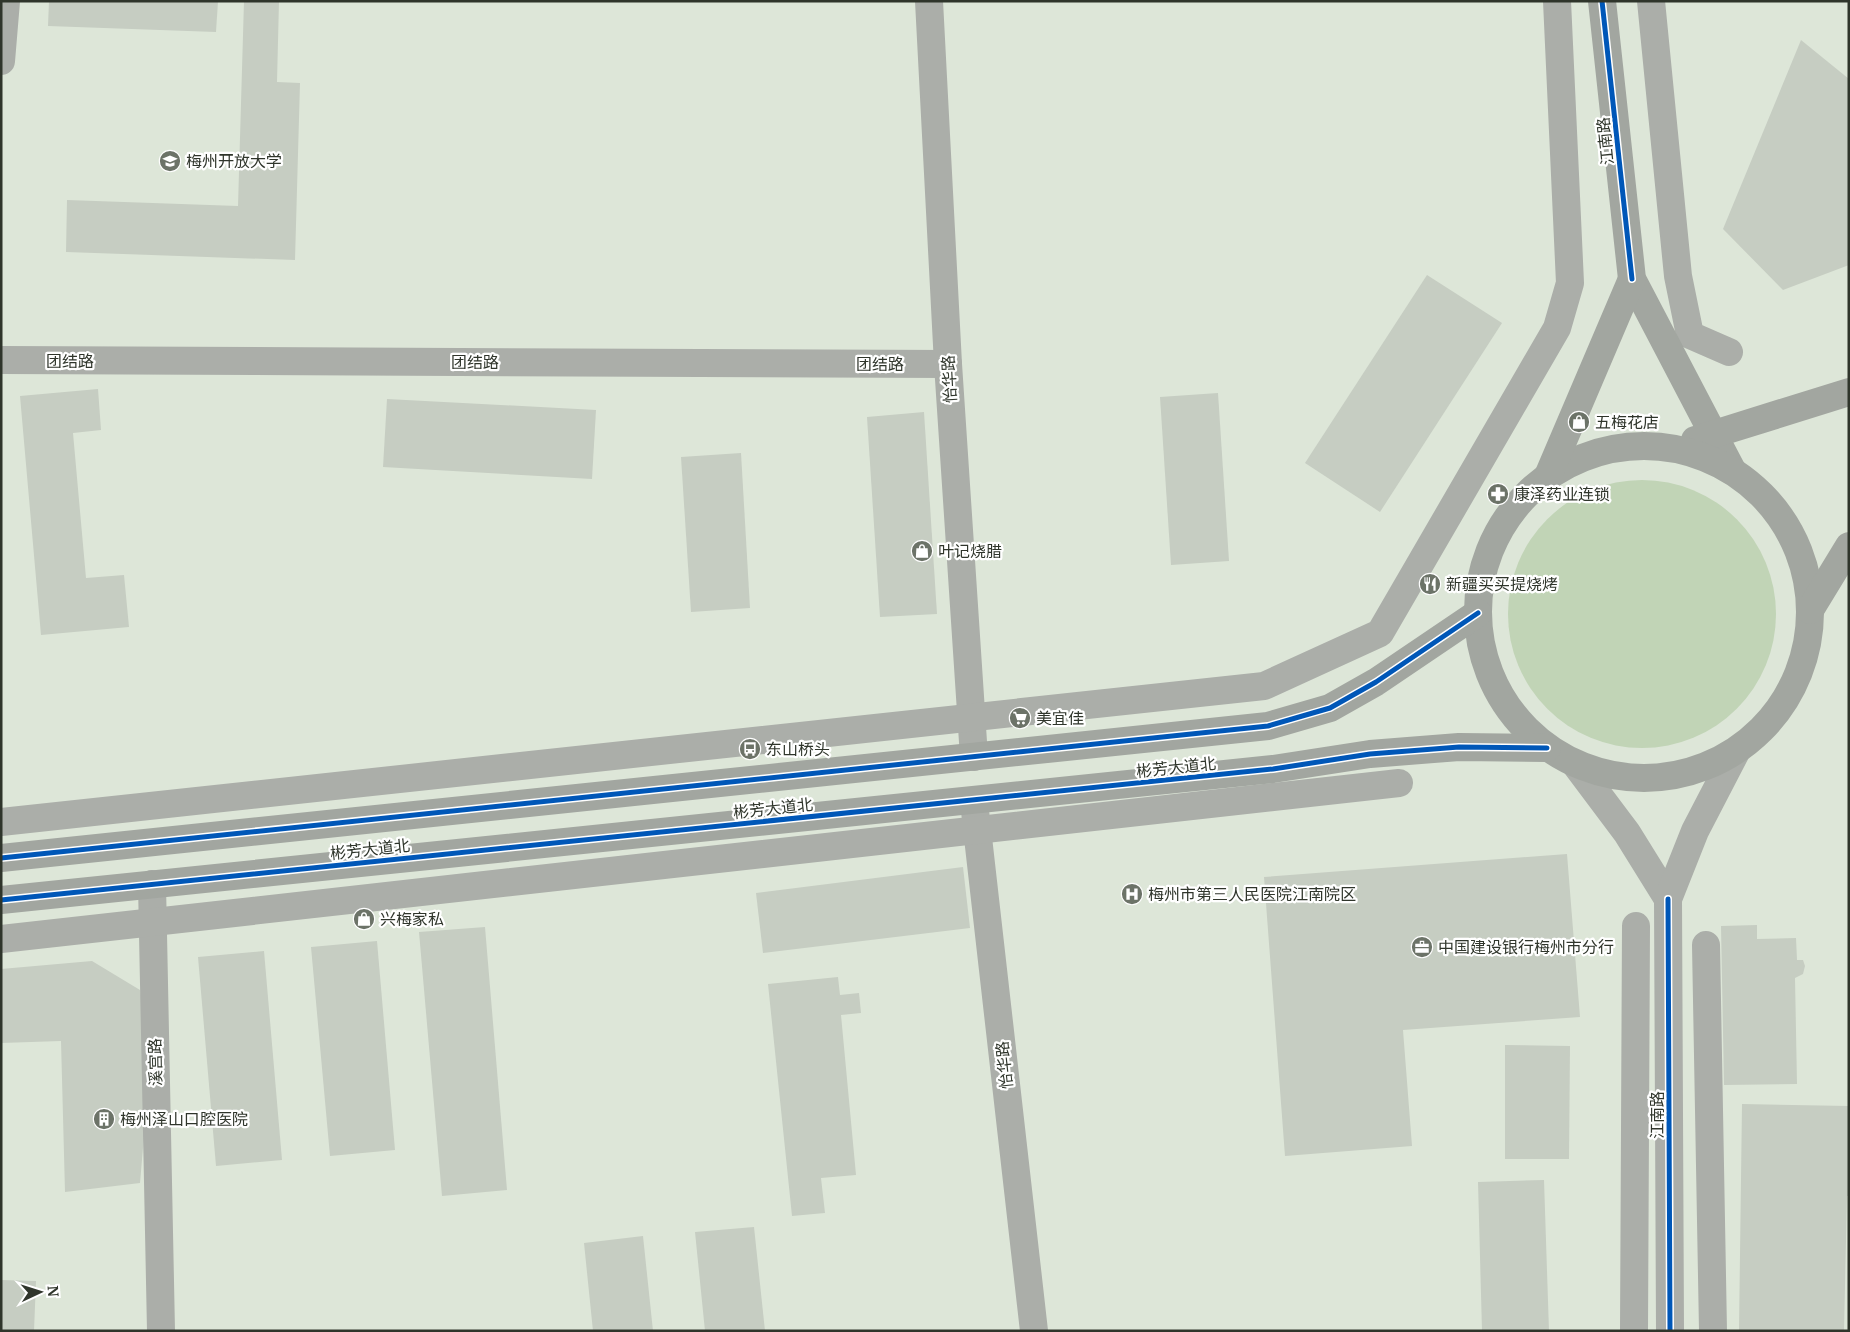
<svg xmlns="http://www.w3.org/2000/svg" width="1850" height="1332" font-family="Merriweather,'Noto Sans SC',serif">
	<rect width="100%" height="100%" fill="#dde6d8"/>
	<!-- green -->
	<circle fill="#c1d4b6" cx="1642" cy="614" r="134"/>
	<!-- building -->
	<g fill="#c6cdc2">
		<polygon points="49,1 218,1 216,32 48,26"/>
		<polygon points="244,1 279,1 277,82 300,83 295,260 66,252 67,200 238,206"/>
		<polygon points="1801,40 1849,79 1849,265 1783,290 1723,229"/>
		<polygon points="1427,275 1502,323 1380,512 1305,463"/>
		<polygon points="98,389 101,430 73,433 86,578 124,575 129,627 41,635 20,396"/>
		<polygon points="1218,393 1229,561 1171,565 1160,397"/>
		<polygon points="387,399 596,410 592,479 383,467"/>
		<polygon points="924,412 937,614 880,617 867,417"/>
		<polygon points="741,453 750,608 691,612 681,457"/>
		<polygon points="1567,854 1580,1017 1403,1030 1412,1146 1285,1156 1264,877"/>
		<polygon points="963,867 970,928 763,953 756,893"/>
		<polygon points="1757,925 1757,939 1796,938 1797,960 1803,960 1805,966 1803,974 1795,978 1797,1084 1724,1085 1721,926"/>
		<polygon points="485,927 507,1190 442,1196 419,932"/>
		<polygon points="377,941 395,1150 330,1156 311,947"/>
		<polygon points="264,951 282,1160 216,1166 198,957"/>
		<polygon points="92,961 140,990 151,1054 140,1183 65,1192 61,1041 1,1043 1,969"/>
		<polygon points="838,977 840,995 859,993 861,1013 841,1015 856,1175 821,1178 825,1213 792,1216 768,984"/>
		<polygon points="1505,1045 1570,1046 1569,1159 1505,1159"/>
		<polygon points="1742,1104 1849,1106 1849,1196 1847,1196 1844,1331 1739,1331"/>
		<polygon points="1544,1180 1549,1331 1482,1331 1478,1182"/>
		<polygon points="754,1227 765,1331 705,1331 695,1232"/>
		<polygon points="643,1236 653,1331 593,1331 584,1243"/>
		<polygon points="1,1280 36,1281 34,1331 1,1331"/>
	</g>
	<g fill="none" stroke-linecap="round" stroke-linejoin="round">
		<!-- minor -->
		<g stroke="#abaea9" stroke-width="28">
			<polyline points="929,1 948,364 974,757"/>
			<polyline points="1651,1 1678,276 1690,335 1729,352"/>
			<polyline points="1,61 6,1"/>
			<polyline points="1,360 948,364"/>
			<polyline points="1576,765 1627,833 1668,899"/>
			<polyline points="975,811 1034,1331"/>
			<polyline points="1,822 1264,686 1380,633 1557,328 1570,283 1557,1"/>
			<polyline points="152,884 161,1331"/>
			<polyline points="1,939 1399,783"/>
			<polyline points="1706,945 1713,1331"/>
			<polyline points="1634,1331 1636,926"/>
			<polyline points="1670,1331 1668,899 1695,831 1736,752"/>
		</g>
		<!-- major -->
		<g stroke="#a2a6a0" stroke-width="28">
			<polyline points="1602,1 1632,279 1732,470"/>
			<polyline points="1695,440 1849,392"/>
			<circle cx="1644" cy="612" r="166"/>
			<polyline points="1548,476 1632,279"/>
			<polyline points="1810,610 1849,546"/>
			<polyline points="1,858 1268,726 1330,708 1376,682 1478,613"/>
			<polyline points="1,900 1273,769 1370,754 1459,747 1547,748"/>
		</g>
		<!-- cycleway casing -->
		<g stroke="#fff" stroke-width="8">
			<g id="cycleway">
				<polyline points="1602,1 1632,279"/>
				<polyline points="1,858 1268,726 1330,708 1376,682 1478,613"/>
				<polyline points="1668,899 1670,1331"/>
				<polyline points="1,900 1273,769 1370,754 1459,747 1547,748"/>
			</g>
		</g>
		<!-- cycleway -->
		<use href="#cycleway" stroke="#0057b8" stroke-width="5"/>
	</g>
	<!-- icons -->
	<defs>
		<g id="university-disc" transform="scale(1.125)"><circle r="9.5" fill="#6c7368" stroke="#fff"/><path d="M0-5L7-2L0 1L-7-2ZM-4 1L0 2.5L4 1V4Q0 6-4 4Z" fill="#fff"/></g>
		<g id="shop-disc" transform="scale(1.125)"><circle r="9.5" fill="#6c7368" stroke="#fff"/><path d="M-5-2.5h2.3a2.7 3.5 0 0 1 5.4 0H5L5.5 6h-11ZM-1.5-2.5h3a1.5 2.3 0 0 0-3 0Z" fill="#fff"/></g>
		<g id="pharmacy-disc" transform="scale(1.125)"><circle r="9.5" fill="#6c7368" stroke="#fff"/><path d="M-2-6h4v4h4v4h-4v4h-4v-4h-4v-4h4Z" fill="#fff"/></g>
		<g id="restaurant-disc" transform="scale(1.125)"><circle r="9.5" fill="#6c7368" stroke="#fff"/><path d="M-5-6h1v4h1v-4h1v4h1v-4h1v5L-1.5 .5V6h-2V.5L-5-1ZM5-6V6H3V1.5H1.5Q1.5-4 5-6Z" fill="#fff"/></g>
		<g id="supermarket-disc" transform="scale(1.125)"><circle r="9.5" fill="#6c7368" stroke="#fff"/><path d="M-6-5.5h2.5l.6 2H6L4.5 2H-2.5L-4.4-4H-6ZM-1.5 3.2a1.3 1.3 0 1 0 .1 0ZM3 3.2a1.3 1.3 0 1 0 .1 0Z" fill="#fff"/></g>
		<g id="bus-disc" transform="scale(1.125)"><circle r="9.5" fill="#6c7368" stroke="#fff"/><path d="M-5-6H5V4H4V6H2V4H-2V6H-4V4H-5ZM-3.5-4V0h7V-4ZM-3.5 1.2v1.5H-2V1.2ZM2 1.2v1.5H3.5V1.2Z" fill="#fff"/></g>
		<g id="hospital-disc" transform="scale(1.125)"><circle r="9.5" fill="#6c7368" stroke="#fff"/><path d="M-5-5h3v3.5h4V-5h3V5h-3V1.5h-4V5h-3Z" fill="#fff"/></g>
		<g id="office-disc" transform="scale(1.125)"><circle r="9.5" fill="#6c7368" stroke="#fff"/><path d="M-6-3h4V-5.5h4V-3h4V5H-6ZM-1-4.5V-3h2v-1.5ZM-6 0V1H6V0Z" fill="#fff"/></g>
		<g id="building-disc" transform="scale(1.125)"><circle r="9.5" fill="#6c7368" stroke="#fff"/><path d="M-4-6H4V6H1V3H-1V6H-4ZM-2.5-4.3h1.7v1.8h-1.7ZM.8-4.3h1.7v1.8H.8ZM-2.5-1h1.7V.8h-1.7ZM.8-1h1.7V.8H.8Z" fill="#fff"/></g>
	</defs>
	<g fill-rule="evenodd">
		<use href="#university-disc" x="170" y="161"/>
		<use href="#shop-disc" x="1579" y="422"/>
		<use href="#pharmacy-disc" x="1498" y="494"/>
		<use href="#shop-disc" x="922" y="551"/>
		<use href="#restaurant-disc" x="1430" y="584"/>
		<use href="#supermarket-disc" x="1020" y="718"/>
		<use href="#bus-disc" x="750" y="749"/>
		<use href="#hospital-disc" x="1132" y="894"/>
		<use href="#shop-disc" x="364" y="919"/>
		<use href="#office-disc" x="1422" y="947"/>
		<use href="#building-disc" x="104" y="1119"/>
	</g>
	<g text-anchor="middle" stroke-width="4.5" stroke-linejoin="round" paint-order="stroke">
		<!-- street labels -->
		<g font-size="16" fill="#2f352b" stroke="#fff">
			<text transform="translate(1605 141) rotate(-96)" y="6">江南路</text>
			<text x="70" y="367">团结路</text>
			<text x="475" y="368">团结路</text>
			<text x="880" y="370">团结路</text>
			<text transform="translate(949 379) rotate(-93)" y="6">怡华路</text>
			<text transform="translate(1176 767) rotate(-6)" y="6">彬芳大道北</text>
			<text transform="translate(773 808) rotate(-6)" y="6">彬芳大道北</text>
			<text transform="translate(370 849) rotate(-6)" y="6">彬芳大道北</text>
			<text transform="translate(155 1062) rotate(-91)" y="6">溪宫路</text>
			<text transform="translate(1004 1065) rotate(-96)" y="6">怡华路</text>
			<text transform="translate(1657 1115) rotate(-90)" y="6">江南路</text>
		</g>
		<!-- poi labels -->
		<g font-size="16" fill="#2f352b" stroke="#fff" text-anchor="start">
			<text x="186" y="167">梅州开放大学</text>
			<text x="1595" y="428">五梅花店</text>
			<text x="1514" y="500">康泽药业连锁</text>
			<text x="938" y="557">叶记烧腊</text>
			<text x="1446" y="590">新疆买买提烧烤</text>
			<text x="1036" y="724">美宜佳</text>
			<text x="766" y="755">东山桥头</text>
			<text x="1148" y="900">梅州市第三人民医院江南院区</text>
			<text x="380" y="925">兴梅家私</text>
			<text x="1438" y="953">中国建设银行梅州市分行</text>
			<text x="120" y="1125">梅州泽山口腔医院</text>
		</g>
	</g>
	<!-- border -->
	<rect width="1850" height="1332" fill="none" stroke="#2f352b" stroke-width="5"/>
	<!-- north arrow -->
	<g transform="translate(40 1292) rotate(86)" stroke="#ffffff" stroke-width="4" paint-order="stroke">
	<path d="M0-4L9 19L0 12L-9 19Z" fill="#2f352b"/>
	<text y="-8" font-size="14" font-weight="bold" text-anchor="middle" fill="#2f352b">N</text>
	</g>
</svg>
